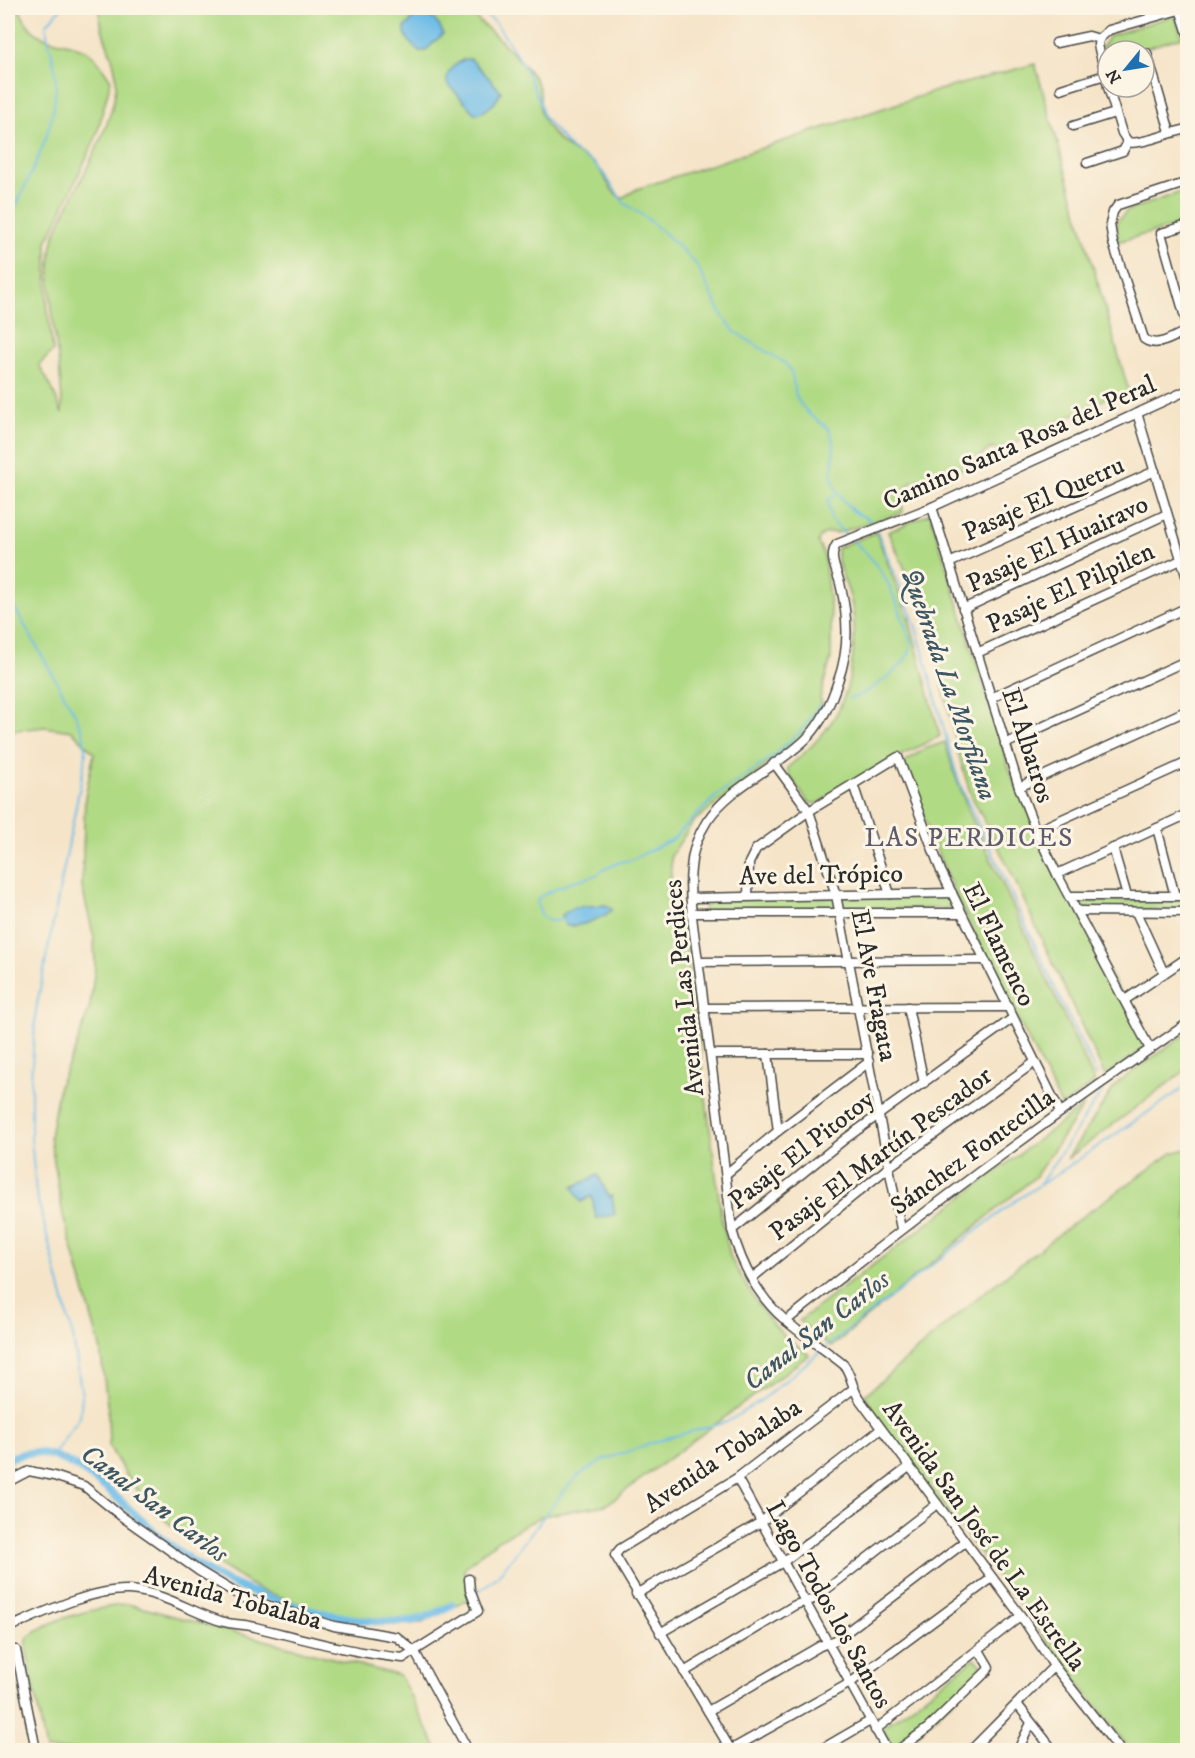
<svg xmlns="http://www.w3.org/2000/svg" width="1195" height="1758" font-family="'IM FELL DW Pica',serif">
	<rect width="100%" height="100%" fill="#fcf5e5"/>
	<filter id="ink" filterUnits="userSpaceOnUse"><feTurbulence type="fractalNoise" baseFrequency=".0167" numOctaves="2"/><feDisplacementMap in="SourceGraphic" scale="12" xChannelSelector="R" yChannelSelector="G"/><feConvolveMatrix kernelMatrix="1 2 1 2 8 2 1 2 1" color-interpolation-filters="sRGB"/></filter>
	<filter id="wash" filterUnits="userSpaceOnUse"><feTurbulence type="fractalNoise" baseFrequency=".008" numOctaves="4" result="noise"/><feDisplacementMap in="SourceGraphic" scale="24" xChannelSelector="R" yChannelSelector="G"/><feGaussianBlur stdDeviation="1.35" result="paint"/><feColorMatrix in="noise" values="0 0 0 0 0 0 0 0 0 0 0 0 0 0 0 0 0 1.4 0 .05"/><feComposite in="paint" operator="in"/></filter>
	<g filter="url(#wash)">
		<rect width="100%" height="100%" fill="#f5e4c8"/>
		<!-- green -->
		<g fill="#b1da85" stroke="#6e8258" stroke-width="1.5">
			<path d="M8,8H19C35,51 62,34 91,54C98,60 105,72 111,80L96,137L47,242V303L53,351L39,365L53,390L62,414C63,368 50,323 50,277C50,266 50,255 52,245C55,230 63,216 70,202C87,166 111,128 116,88C119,59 98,36 100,8H464C488,29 513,50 532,75C547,95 535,103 543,118C549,131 562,145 574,152C581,157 591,159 597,166C607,176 608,192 622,198L637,189L939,90L1035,64L1129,392L1105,399L1001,450L992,448L944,481C931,483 926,475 911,482C905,490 899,499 903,510L902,513L837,533C830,531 825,533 819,538L818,543L824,555L831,616V658L820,698L825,711L806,735L693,822L671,856V891L682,915L722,1221L731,1259L753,1297L769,1319L785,1337L809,1355L606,1505L542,1516L498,1540L464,1568L470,1598L422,1623L388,1625L347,1621L258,1589L214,1562L153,1510L126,1475L109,1446L108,1411L100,1347L63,1215L50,1137L59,1085L75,1050L90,1006L95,967L94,938L82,887L85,797L94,753L72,731L45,727L8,731V117L11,107L8,65Z"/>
			<polygon points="1175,15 1182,37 1136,51 1108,51 1106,60 1102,47 1109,36"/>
			<polygon points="1187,190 1187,223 1117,242 1117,221 1127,211"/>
			<polygon points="930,513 1012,777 1147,1047 1105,1076 1009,868 971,795 961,763 926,615 888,532"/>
			<path d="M876,532L909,619L940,736L898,757L817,804L808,802L788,773V767C808,751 827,733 839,709C853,680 858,632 851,601C848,585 835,565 837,548Z"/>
			<polygon points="945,742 955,775 969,812 1094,1080 1094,1083 1062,1107 957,898 939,856 903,763 925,749"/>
			<polygon points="951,895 958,908 704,912 703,899"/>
			<polygon points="1187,900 1187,909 1086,910 1080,901"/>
			<polygon points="1187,1033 1187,1069 1067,1159 1117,1083"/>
			<polygon points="1084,1105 1035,1177 831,1347 799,1321"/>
			<polygon points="1187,1149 1187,1750 1130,1750 886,1430 865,1395 977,1298 1072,1224 1172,1153"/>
			<path d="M128,1604L400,1676L438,1750H46L26,1647L28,1637C50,1618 100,1607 128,1604Z"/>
			<polygon points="975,1658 985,1669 918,1734 894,1750 883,1728"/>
		</g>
		<!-- water -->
		<g fill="#6dbce7" stroke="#4c7489" stroke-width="1.5">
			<path d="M419,13C430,14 440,23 443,34L425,51H419C411,44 404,38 405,27Z"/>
			<path d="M465,59H471L501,91C497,103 487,112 475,114L447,83C445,72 456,63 465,59Z"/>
			<path d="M605,905L610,907L612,910C603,918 576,929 565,925L562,915L574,907Z"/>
			<polygon points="598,1175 609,1197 612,1196 615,1215 596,1218 592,1196 581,1202 573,1187"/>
		</g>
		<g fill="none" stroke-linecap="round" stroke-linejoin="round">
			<!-- stream -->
			<g stroke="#6dbce7" stroke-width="2">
				<polyline points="477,8 495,22 523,64 540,102 543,116 551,126 572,150 594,163 604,174 624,203 645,217 668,236 696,264 723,317 735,332 785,363 791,371 796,396 801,405 810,415 829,429 834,444 832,477 838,494 854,512 867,518 872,523"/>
				<path d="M8,224C27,178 57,132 56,80C56,61 47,44 46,25L61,8"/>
				<polyline points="838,494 828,500 831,519 847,537"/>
				<path d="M877,531C890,564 905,595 916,628C932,678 942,729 958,778C968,808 985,836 998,865C1030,935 1062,1006 1097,1075"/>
				<polyline points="8,596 75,714 83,733 86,755 36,1010 31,1079 31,1138 36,1193 73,1337 82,1396 80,1417 53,1455"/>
				<path d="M849,699C868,694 907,667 911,647C912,641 908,635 906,629C894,592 883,565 852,540"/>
				<path d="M562,919C546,926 539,915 537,901L541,896L570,882L597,875L601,871L620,862L631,860L673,839L716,796L775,755L800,732L820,704"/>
				<polyline points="1040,1184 1102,1092"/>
				<polyline points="826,1347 1015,1201 1066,1168 1188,1085"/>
				<polyline points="475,1594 497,1577 562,1493 578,1476 603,1460 667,1438 727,1422 763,1399 821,1351"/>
			</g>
			<!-- canal -->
			<path stroke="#6dbce7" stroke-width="8" d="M8,1460C57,1430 119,1501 153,1531C166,1543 182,1554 196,1564C245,1597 350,1627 409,1621C424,1620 438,1612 452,1605"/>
		</g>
	</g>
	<g filter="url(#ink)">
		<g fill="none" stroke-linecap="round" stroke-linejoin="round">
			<!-- minor casing -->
			<g stroke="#494743" stroke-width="11">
				<g id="minor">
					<polyline points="1149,8 1152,17"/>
					<polyline points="1180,9 1188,34"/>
					<polyline points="1099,39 1109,30 1186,8"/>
					<polyline points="1099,39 1098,45 1108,86"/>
					<polyline points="1056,43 1089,36 1099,39"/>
					<polyline points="1147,53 1170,132"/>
					<polyline points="1108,87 1122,133 1128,142"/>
					<polyline points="1061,89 1105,75"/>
					<polyline points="1073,126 1115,113"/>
					<path d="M1128,142C1139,146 1173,131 1188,129"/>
					<polyline points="1087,163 1123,151 1128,142"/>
					<path d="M1188,182L1118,205L1113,212L1110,224L1113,243L1144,339C1158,349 1174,336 1188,330"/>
					<polyline points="1188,225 1161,233 1188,328"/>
					<polyline points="1137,413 1188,582"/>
					<polyline points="932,507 1019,787 1036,831 1057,874 1150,1049"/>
					<polyline points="949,563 1155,471"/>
					<polyline points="963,609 1167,514"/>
					<polyline points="977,653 1181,560"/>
					<polyline points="991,698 1188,607"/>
					<polyline points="1005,744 1188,660"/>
					<polyline points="774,763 809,811 836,895 901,1229"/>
					<polyline points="853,784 890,894"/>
					<polyline points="1019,787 1188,710"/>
					<polyline points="1157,828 1175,896"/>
					<polyline points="1036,831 1188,762"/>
					<polyline points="1113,848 1127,896"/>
					<polyline points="1057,874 1188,814"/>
					<polyline points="748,896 749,863 756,849 809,811 898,757 941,871 1060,1112"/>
					<polyline points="1070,896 1188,896"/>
					<polyline points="692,898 952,893"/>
					<polyline points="1079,911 1188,912"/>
					<polyline points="1136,912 1164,973"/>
					<polyline points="693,913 961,913"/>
					<polyline points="699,962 984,960"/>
					<polyline points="1125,1000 1188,957"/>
					<polyline points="908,1007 924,1083"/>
					<polyline points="704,1008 1007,1007"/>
					<polyline points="711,1054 868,1054"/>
					<polyline points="768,1054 778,1131"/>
					<polyline points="726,1174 778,1131 869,1062"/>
					<polyline points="732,1230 845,1139 1013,1018"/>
					<polyline points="752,1278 889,1167 1035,1062"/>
					<path d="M786,1321C916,1217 1050,1117 1188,1023"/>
					<polyline points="737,1478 887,1750"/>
					<polyline points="8,1482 29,1471 54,1476 84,1486 121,1516 199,1571 244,1598 334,1626 397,1637 415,1652 468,1750"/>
					<polyline points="636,1594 761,1522 881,1429"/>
					<path d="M8,1628C40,1614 93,1588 129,1590C163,1592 192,1613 224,1622C234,1625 245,1624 255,1627C304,1639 353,1653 403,1658L478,1611L470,1590L469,1579"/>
					<polyline points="660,1633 783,1562 909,1467"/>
					<polyline points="16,1650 36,1750"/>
					<polyline points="684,1672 795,1605 814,1599 937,1504"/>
					<polyline points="1017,1704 1053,1750"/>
					<polyline points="708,1711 820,1646 836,1640 965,1542"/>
					<polyline points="875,1730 1021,1616"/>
					<polyline points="730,1750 850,1683 992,1578"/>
					<polyline points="731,1750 615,1555 620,1549 737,1478 853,1389"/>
					<polyline points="820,1750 870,1721"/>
					<polyline points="898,1750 928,1728 987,1671 989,1667 979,1650"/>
					<polyline points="971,1750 1054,1666"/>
					<polyline points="1018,1750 1031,1723"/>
					<path d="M1120,1750L1054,1666L1021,1616L860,1400C852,1389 852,1376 844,1365C825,1349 803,1336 785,1320C758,1297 741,1263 732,1230C723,1150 712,1070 702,990C698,954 687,903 691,868C692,851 698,835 707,821C732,784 778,768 808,737C822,722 832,700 838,681C850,648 848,616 840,583C836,570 828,555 837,544L932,507L1188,390"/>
				</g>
			</g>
			<!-- minor -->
			<use href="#minor" stroke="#fff" stroke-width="8"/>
		</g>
	</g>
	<g text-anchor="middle" stroke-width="6" stroke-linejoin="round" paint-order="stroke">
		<!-- street labels -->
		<g font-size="26" fill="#2b2b2b" stroke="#fcf5e5">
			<text transform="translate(1019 442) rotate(-24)" y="9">Camino Santa Rosa del Peral</text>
			<text transform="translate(1043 498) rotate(-24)" y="9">Pasaje El Quetru</text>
			<text transform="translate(1057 543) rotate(-25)" y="9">Pasaje El Huairavo</text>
			<text transform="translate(1070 587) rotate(-25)" y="9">Pasaje El Pilpilen</text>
			<text transform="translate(1029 745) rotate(72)" y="9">El Albatros</text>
			<text transform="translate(821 874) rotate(-1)" y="9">Ave del Trópico</text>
			<text transform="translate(1000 944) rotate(64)" y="9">El Flamenco</text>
			<text transform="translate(875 985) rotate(79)" y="9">El Ave Fragata</text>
			<text transform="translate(683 988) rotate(-96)" y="9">Avenida Las Perdices</text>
			<text transform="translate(801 1149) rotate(-38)" y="9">Pasaje El Pitotoy</text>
			<text transform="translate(972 1151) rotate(-36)" y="9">Sánchez Fontecilla</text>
			<text transform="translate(880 1153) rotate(-37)" y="9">Pasaje El Martín Pescador</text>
			<text transform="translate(722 1455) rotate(-34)" y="9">Avenida Tobalaba</text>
			<text transform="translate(985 1535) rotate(54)" y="9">Avenida San José de La Estrella</text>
			<text transform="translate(233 1597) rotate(15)" y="9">Avenida Tobalaba</text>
			<text transform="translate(830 1604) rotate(61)" y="9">Lago Todos los Santos</text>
		</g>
		<!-- water labels -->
		<g font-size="27" font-style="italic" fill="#3f5663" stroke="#fcf5e5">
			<text transform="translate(950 684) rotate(71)" y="9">Quebrada La Morfilana</text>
			<text transform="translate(816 1330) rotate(-38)" y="9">Canal San Carlos</text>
			<text transform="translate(155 1503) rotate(37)" y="9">Canal San Carlos</text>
		</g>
		<!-- neighbourhood labels -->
		<g font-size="27" letter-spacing="1.5" fill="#5f5b6e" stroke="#fcf5e5">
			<text x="969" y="846">LAS PERDICES</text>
		</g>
	</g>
	<!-- margin -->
	<rect width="1195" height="1758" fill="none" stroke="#fcf5e5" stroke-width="30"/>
	<!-- north arrow -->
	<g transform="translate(1126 69) rotate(240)"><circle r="28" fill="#fcf5e5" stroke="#a8a49b" stroke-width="1.5"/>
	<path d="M0-4.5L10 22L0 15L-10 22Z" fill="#1f6fb2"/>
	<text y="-9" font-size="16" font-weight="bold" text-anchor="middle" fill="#2b2b2b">N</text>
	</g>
</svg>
